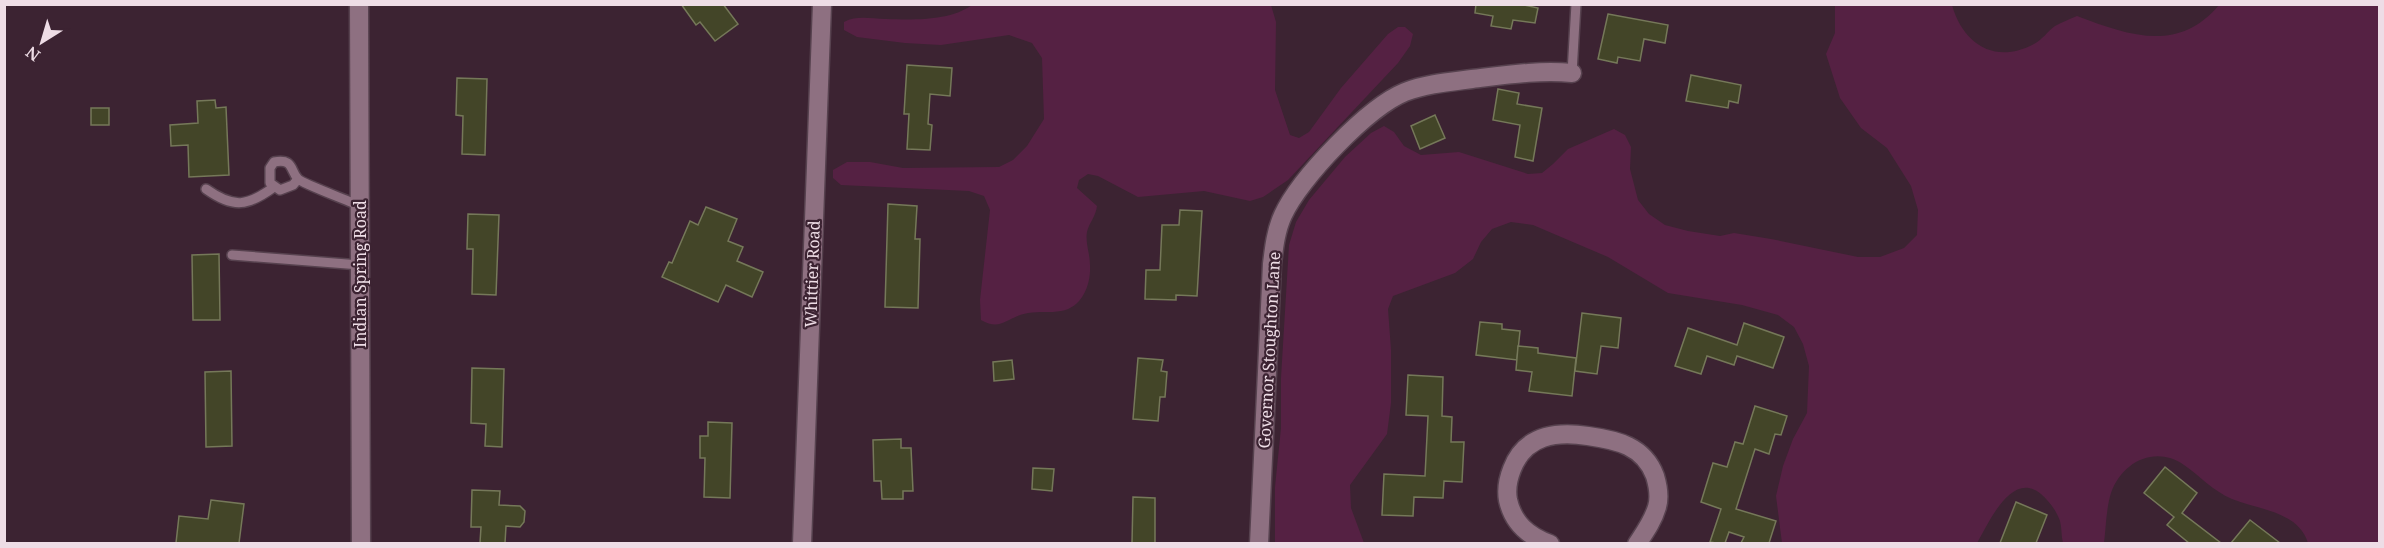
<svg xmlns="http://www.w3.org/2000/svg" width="2384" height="548" font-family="'Noto Serif',serif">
	<rect width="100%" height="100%" fill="#3c2332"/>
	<!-- green -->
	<g fill="#552143">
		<path d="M972,5H1271L1276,22L1275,90L1290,135L1299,138L1309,132L1341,88L1388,34L1398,27H1405L1413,34L1410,46L1398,63L1288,180L1263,197L1250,201L1204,191L1138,197L1098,176L1088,174L1079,180L1077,188L1097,206C1096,216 1089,223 1087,232C1085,242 1090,254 1090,265C1091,284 1083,307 1061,311C1050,313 1039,311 1028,313C1008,316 1002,332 981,320L980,300L990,210L984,196L969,191L841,185L833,178V170L847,162H870L903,168L999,167L1013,160L1027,146L1044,119L1042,58L1032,43L1009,35L941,45L905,43L857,37L844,30V22C858,15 870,19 886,19C913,20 950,21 972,5Z"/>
		<path d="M1835,5H1952C1963,44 1995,65 2034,44C2042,40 2048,31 2055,26C2062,22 2070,19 2077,16C2128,35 2178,54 2219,5H2379V543H2308C2298,511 2259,510 2232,499C2213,491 2200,476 2184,465C2155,445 2122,462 2111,493C2106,509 2106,528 2104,543H2063C2061,536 2062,528 2060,521C2056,510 2049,501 2041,494C2011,469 1988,525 1977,543H1782L1776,496L1783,466L1793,439L1807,413L1809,366L1803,344L1794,327L1778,315L1742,305L1668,293L1608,257L1533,225L1511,222L1492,229L1481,242L1473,259L1455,273L1393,296L1388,309L1391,350V403L1387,434L1350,485L1351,508L1364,543H1275V487L1281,428V378L1289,245L1296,222L1309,200L1345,157L1371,133L1384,126L1394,132L1404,146L1421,155L1459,152L1528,174L1542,173L1553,164L1568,149L1614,129L1625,135L1631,147L1630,169L1638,200L1649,214L1665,225L1688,231L1720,236L1734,233L1771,239L1858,257H1880L1904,248L1917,235L1918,210L1911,186L1887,148L1861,128L1840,98L1826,54L1835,33Z"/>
	</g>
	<!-- building -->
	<g fill="#434528" stroke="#757859" stroke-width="1.5">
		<polygon points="681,4 723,4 738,24 715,41 700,22 696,25"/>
		<polygon points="1476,4 1519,4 1538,8 1535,23 1513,20 1511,29 1491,26 1493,16 1475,13"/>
		<polygon points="1608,14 1668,25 1665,43 1644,39 1640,61 1618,57 1617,63 1598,59"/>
		<polygon points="907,65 952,68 950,96 930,94 928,124 932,125 930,150 907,149 909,114 904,114"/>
		<polygon points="1691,75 1741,85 1738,103 1729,101 1728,108 1686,101"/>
		<polygon points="457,78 487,79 485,155 462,154 463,116 456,115"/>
		<polygon points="1498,89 1519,93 1517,104 1542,108 1533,161 1515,157 1520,125 1493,120"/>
		<polygon points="215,100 216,108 226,107 229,175 189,177 188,145 171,146 170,125 198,123 197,101"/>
		<rect x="91" y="108" width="18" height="17"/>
		<polygon points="1435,115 1445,138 1420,149 1411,126"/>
		<polygon points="888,204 917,206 915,239 920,239 918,308 885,307"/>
		<polygon points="706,207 737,219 728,241 743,247 737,261 763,272 752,297 726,285 718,302 662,277 669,262 672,263 690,221 698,225"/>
		<polygon points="1180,210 1202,211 1197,296 1176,295 1176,300 1145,299 1146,270 1160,270 1162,225 1179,225"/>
		<polygon points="468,214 499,215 496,295 472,294 473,249 467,249"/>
		<polygon points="219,254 220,320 193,320 192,255"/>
		<polygon points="1582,313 1621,318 1618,348 1601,346 1597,374 1575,371"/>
		<polygon points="1480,322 1502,324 1502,329 1520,331 1517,360 1476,355"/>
		<polygon points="1744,323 1784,337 1773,368 1737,356 1734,365 1707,356 1701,374 1675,366 1688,328 1737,345"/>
		<polygon points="1518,346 1538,348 1538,353 1576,358 1572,396 1529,391 1532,372 1516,370"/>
		<polygon points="1138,358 1163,360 1161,371 1167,372 1165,397 1160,397 1158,421 1133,419"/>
		<polygon points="1012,360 1014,379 994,381 993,362"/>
		<polygon points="472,368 504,369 502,447 485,446 486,424 471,423"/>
		<polygon points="231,371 232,446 206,447 205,372"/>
		<polygon points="1408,375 1443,377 1442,416 1452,417 1451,442 1464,442 1462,482 1444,481 1443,498 1414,497 1413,516 1382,515 1384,474 1425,476 1428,416 1406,415"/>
		<polygon points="1755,406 1787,416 1781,435 1775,434 1769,454 1755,449 1736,509 1776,521 1769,543 1741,543 1744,537 1729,532 1725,543 1716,543 1710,542 1721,509 1701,502 1713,463 1727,467 1735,442 1743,444"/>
		<polygon points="708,422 732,423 730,498 704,497 705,458 700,458 700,436 708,436"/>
		<polygon points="901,439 901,448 911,448 913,491 903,491 903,499 882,499 881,481 874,481 873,440"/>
		<polygon points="2165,467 2197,493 2182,513 2221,543 2189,543 2167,525 2174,517 2144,493"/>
		<polygon points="1033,468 1054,469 1052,491 1032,489"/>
		<polygon points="472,490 500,491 499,505 520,506 525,511 524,522 520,527 506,526 505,543 480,543 481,527 471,527"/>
		<polygon points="1133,497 1155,498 1155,543 1132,543"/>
		<polygon points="211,500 244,504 239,543 176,543 179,516 208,519"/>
		<polygon points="2016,502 2047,515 2036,543 2000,543"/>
		<polygon points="2250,520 2280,543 2231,543"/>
	</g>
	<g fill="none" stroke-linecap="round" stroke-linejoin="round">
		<!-- lane casing -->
		<g stroke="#57424f" stroke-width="12">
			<g id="lane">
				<polyline points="1572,73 1576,4"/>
				<path d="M298,179L293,185L280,190L270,183V168L274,162C294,158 290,171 298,179C303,184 350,201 360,206"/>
				<path d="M206,189C234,209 248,206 274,187"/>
				<polyline points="232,255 360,265"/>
			</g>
		</g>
		<!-- street casing -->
		<g stroke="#57424f" stroke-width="21">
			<g id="street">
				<polyline points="359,4 361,544"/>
				<polyline points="802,544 822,4"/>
				<path d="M1259,544L1272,264C1274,247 1276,230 1283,215C1300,178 1368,107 1405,92C1426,84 1449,82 1472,79C1506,75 1538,70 1572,73"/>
				<path d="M1550,544C1528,536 1513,523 1508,500C1506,489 1508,479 1512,469C1525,435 1556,431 1588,436C1617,440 1644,446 1655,476C1658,486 1660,497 1657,507C1653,521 1645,532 1637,544"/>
			</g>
		</g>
		<!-- lane -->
		<use href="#lane" stroke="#8e7081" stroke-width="9"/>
		<!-- street -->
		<use href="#street" stroke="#8e7081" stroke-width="18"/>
	</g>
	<g text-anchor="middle" stroke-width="4.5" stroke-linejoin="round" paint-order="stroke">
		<!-- street labels -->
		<g font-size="16" fill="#eedde6" stroke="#3c2332">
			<text transform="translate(360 274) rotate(-90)" y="6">Indian Spring Road</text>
			<text transform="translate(812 274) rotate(-88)" y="6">Whittier Road</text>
			<text transform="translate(1269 350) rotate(-87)" y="6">Governor Stoughton Lane</text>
		</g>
	</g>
	<!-- border -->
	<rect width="2384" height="548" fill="none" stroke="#eedde6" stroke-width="12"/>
	<!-- north arrow -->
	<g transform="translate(42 42) rotate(217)" stroke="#3c2332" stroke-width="4.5" paint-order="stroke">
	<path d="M0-4.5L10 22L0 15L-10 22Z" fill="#eedde6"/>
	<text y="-9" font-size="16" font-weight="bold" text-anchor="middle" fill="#eedde6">N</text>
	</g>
</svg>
